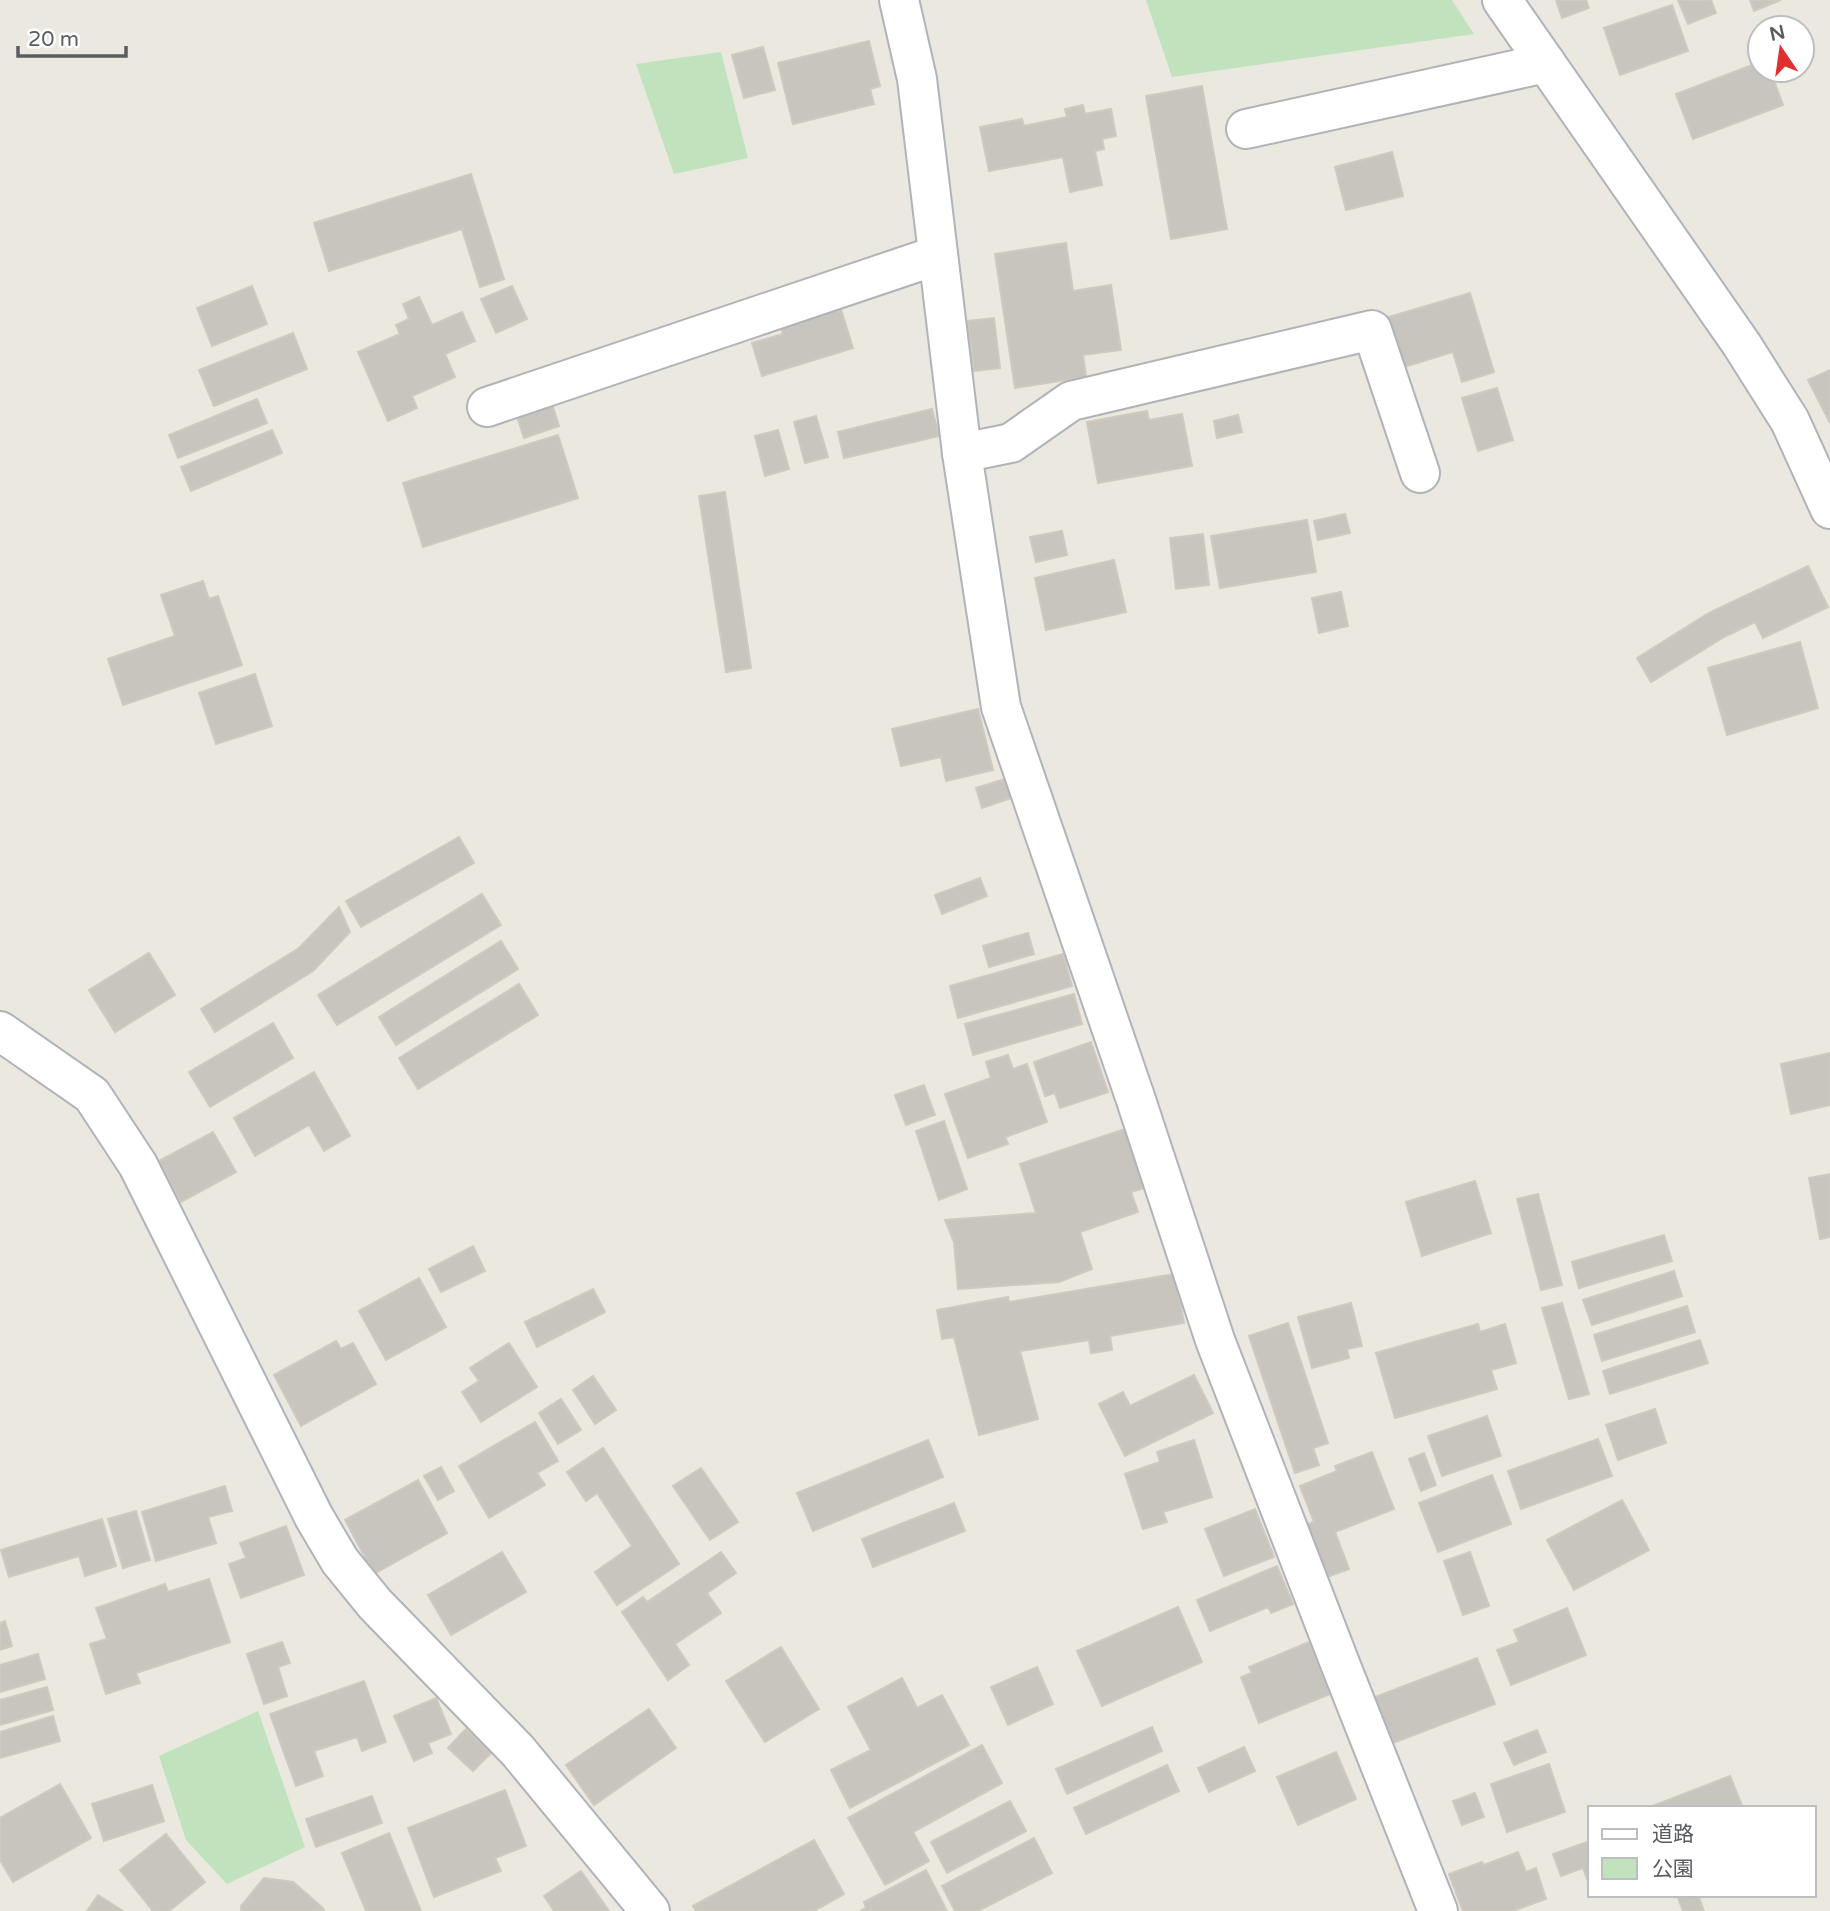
<svg xmlns="http://www.w3.org/2000/svg" width="1830" height="1911" font-family="'Varela Round','Noto Sans JP',sans-serif">
	<rect width="100%" height="100%" fill="#ebe8e0"/>
	<!-- green -->
	<g fill="#c0e2bd">
		<polygon points="1146,0 1452,0 1474,34 1172,77"/>
		<polygon points="721,52 748,158 674,174 636,64"/>
		<polygon points="258,1711 305,1847 227,1884 186,1840 159,1756"/>
	</g>
	<!-- building -->
	<g fill="#c8c5bf" stroke="#cfc9be" stroke-width="2">
		<polygon points="1556,0 1586,0 1589,8 1562,18"/>
		<polygon points="1678,0 1711,0 1716,13 1688,24"/>
		<polygon points="1750,0 1781,0 1754,11"/>
		<polygon points="1672,5 1688,51 1620,75 1604,28"/>
		<polygon points="869,41 880,86 870,89 874,104 793,124 778,63"/>
		<polygon points="763,47 775,90 744,98 732,55"/>
		<polygon points="1760,62 1760,70 1770,70 1783,105 1693,139 1676,94"/>
		<polygon points="1202,86 1227,229 1171,239 1146,96"/>
		<polygon points="1083,105 1085,114 1111,109 1116,136 1102,139 1104,149 1095,151 1102,185 1070,192 1063,157 989,171 980,127 1022,119 1024,126 1067,117 1065,109"/>
		<polygon points="1392,152 1403,196 1346,210 1335,167"/>
		<polygon points="471,174 504,279 480,287 462,229 329,271 314,223"/>
		<polygon points="1066,243 1073,291 1111,285 1121,350 1083,355 1086,377 1015,388 995,254"/>
		<polygon points="252,286 267,324 212,346 197,308"/>
		<polygon points="512,286 527,319 496,333 481,299"/>
		<polygon points="1470,293 1494,372 1462,382 1453,352 1404,367 1389,317"/>
		<polygon points="419,297 432,325 462,312 475,341 445,354 455,377 412,396 417,408 388,421 358,352 400,334 396,325 409,319 403,304"/>
		<polygon points="839,303 853,348 762,376 752,343 783,334 779,322"/>
		<polygon points="994,318 1000,368 974,371 968,321"/>
		<polygon points="293,333 307,369 214,406 199,370"/>
		<polygon points="1830,370 1830,423 1808,380"/>
		<polygon points="1497,388 1513,440 1478,451 1462,398"/>
		<polygon points="550,398 559,426 524,438 515,410"/>
		<polygon points="257,399 267,423 178,458 169,435"/>
		<polygon points="932,409 939,436 844,458 838,432"/>
		<polygon points="1147,411 1149,420 1182,414 1192,466 1098,483 1087,422"/>
		<polygon points="1238,415 1242,432 1217,438 1214,421"/>
		<polygon points="816,416 828,457 805,463 794,422"/>
		<polygon points="272,430 282,453 191,491 181,467"/>
		<polygon points="778,430 789,469 765,476 755,436"/>
		<polygon points="558,435 578,498 423,547 403,483"/>
		<polygon points="725,492 751,668 726,672 699,496"/>
		<polygon points="1345,514 1350,533 1318,540 1314,521"/>
		<polygon points="1307,520 1316,572 1220,588 1211,536"/>
		<polygon points="1062,531 1067,555 1036,562 1030,537"/>
		<polygon points="1203,534 1209,585 1176,589 1170,538"/>
		<polygon points="1114,560 1126,612 1046,630 1035,578"/>
		<polygon points="1808,566 1828,607 1763,638 1755,622 1724,637 1651,682 1637,658 1709,613"/>
		<polygon points="203,581 209,599 218,596 242,665 123,705 108,659 175,636 161,595"/>
		<polygon points="1341,592 1348,626 1319,633 1312,598"/>
		<polygon points="1800,642 1818,708 1727,735 1708,668"/>
		<polygon points="255,674 272,726 216,744 199,693"/>
		<polygon points="978,709 993,770 946,781 941,757 901,766 892,729"/>
		<polygon points="1005,779 1011,798 982,808 976,788"/>
		<polygon points="459,837 474,863 361,927 346,901"/>
		<polygon points="980,878 987,896 942,914 935,895"/>
		<polygon points="482,894 501,925 337,1025 318,995"/>
		<polygon points="339,907 350,932 313,971 215,1032 201,1009 299,948"/>
		<polygon points="1028,933 1034,954 989,967 983,946"/>
		<polygon points="501,941 518,969 396,1045 379,1017"/>
		<polygon points="149,953 175,995 115,1032 89,990"/>
		<polygon points="1063,954 1072,986 958,1018 950,986"/>
		<polygon points="519,984 538,1015 418,1089 399,1058"/>
		<polygon points="1074,994 1082,1024 973,1055 965,1024"/>
		<polygon points="273,1023 293,1058 210,1107 189,1072"/>
		<polygon points="1091,1042 1108,1092 1060,1108 1055,1093 1045,1096 1034,1062"/>
		<polygon points="1830,1053 1830,1105 1791,1114 1781,1064"/>
		<polygon points="1008,1055 1013,1069 1027,1064 1047,1122 1005,1137 1008,1144 968,1158 945,1094 991,1078 986,1062"/>
		<polygon points="314,1072 350,1136 324,1151 309,1125 255,1156 234,1118"/>
		<polygon points="924,1085 935,1115 906,1125 895,1095"/>
		<polygon points="944,1121 967,1189 939,1200 916,1131"/>
		<polygon points="1125,1129 1144,1188 1131,1192 1138,1212 1080,1232 1092,1269 1059,1282 958,1289 954,1242 945,1220 1036,1213 1020,1164"/>
		<polygon points="213,1132 236,1172 181,1202 159,1161"/>
		<polygon points="1830,1174 1830,1237 1820,1239 1809,1178"/>
		<polygon points="1475,1181 1491,1233 1422,1256 1406,1202"/>
		<polygon points="1538,1194 1562,1285 1541,1290 1517,1199"/>
		<polygon points="1664,1235 1672,1261 1579,1288 1572,1262"/>
		<polygon points="473,1246 485,1271 441,1292 429,1269"/>
		<polygon points="1674,1271 1682,1296 1592,1325 1583,1300"/>
		<polygon points="1175,1274 1184,1323 1110,1336 1112,1350 1091,1353 1089,1340 1020,1351 1038,1419 979,1435 954,1337 942,1339 937,1310 1008,1297 1009,1302"/>
		<polygon points="419,1278 446,1327 386,1360 359,1311"/>
		<polygon points="593,1289 605,1312 537,1347 525,1322"/>
		<polygon points="1351,1303 1362,1346 1347,1349 1349,1358 1312,1368 1298,1317"/>
		<polygon points="1562,1303 1589,1394 1569,1399 1542,1308"/>
		<polygon points="1687,1306 1695,1332 1602,1361 1594,1335"/>
		<polygon points="1288,1323 1328,1443 1313,1448 1319,1465 1295,1473 1249,1336"/>
		<polygon points="1478,1324 1480,1332 1505,1324 1516,1363 1491,1370 1497,1389 1395,1418 1376,1353"/>
		<polygon points="1700,1340 1708,1363 1610,1394 1603,1371"/>
		<polygon points="336,1341 341,1349 353,1343 376,1384 301,1426 274,1375"/>
		<polygon points="509,1343 537,1387 481,1422 462,1392 479,1381 470,1368"/>
		<polygon points="1194,1375 1213,1413 1125,1456 1099,1404 1123,1392 1130,1406"/>
		<polygon points="593,1376 616,1410 595,1424 573,1390"/>
		<polygon points="561,1399 581,1430 558,1444 539,1413"/>
		<polygon points="1655,1409 1666,1443 1618,1460 1606,1425"/>
		<polygon points="1487,1416 1501,1456 1442,1476 1428,1436"/>
		<polygon points="535,1422 558,1461 537,1473 545,1485 489,1518 459,1466"/>
		<polygon points="1598,1439 1612,1476 1521,1509 1508,1471"/>
		<polygon points="928,1440 943,1477 813,1531 797,1493"/>
		<polygon points="1194,1440 1212,1497 1163,1512 1167,1522 1143,1529 1125,1474 1160,1462 1157,1452"/>
		<polygon points="603,1448 679,1564 617,1605 595,1572 632,1546 597,1493 586,1501 567,1472"/>
		<polygon points="1372,1452 1394,1509 1335,1532 1349,1569 1322,1579 1302,1526 1314,1522 1300,1486 1337,1471 1335,1466"/>
		<polygon points="1424,1453 1436,1485 1421,1491 1409,1459"/>
		<polygon points="441,1467 454,1491 438,1500 424,1476"/>
		<polygon points="701,1468 738,1522 710,1540 673,1486"/>
		<polygon points="1492,1475 1511,1524 1438,1552 1419,1503"/>
		<polygon points="418,1480 447,1533 374,1574 345,1520"/>
		<polygon points="225,1486 232,1511 208,1517 216,1543 156,1561 142,1512"/>
		<polygon points="1622,1500 1649,1550 1574,1590 1547,1540"/>
		<polygon points="954,1503 965,1531 873,1567 862,1539"/>
		<polygon points="1255,1509 1274,1557 1224,1576 1205,1529"/>
		<polygon points="136,1511 150,1560 123,1568 108,1519"/>
		<polygon points="102,1519 116,1566 85,1576 79,1556 9,1577 1,1550"/>
		<polygon points="286,1526 304,1575 241,1598 229,1564 246,1558 240,1543"/>
		<polygon points="502,1552 526,1592 451,1635 428,1595"/>
		<polygon points="721,1552 736,1573 707,1593 721,1613 675,1644 689,1665 668,1680 622,1612 643,1597 647,1602"/>
		<polygon points="1470,1552 1489,1606 1463,1615 1444,1561"/>
		<polygon points="1277,1566 1293,1604 1271,1613 1268,1607 1210,1631 1197,1600"/>
		<polygon points="209,1579 230,1642 136,1673 140,1683 106,1694 90,1644 107,1639 96,1608 165,1584 168,1592"/>
		<polygon points="1178,1607 1202,1662 1102,1706 1077,1651"/>
		<polygon points="1567,1608 1586,1655 1511,1685 1497,1650 1519,1642 1514,1630"/>
		<polygon points="5,1621 12,1646 0,1650 0,1623"/>
		<polygon points="282,1642 290,1663 278,1667 287,1696 264,1704 247,1654"/>
		<polygon points="1309,1642 1330,1694 1259,1723 1241,1677 1252,1673 1249,1667"/>
		<polygon points="781,1647 819,1709 765,1742 726,1681"/>
		<polygon points="38,1654 45,1679 0,1692 0,1665"/>
		<polygon points="1477,1658 1495,1704 1393,1743 1375,1697"/>
		<polygon points="1037,1667 1053,1704 1008,1725 991,1687"/>
		<polygon points="902,1678 917,1708 942,1695 969,1745 850,1808 831,1770 871,1750 848,1707"/>
		<polygon points="364,1681 386,1742 362,1751 357,1737 314,1751 323,1776 296,1786 270,1714"/>
		<polygon points="47,1687 53,1710 0,1725 0,1700"/>
		<polygon points="436,1698 451,1734 428,1743 432,1753 414,1761 394,1716"/>
		<polygon points="649,1709 676,1748 594,1805 566,1765"/>
		<polygon points="53,1716 60,1741 0,1758 0,1732"/>
		<polygon points="1152,1727 1162,1751 1067,1794 1056,1769"/>
		<polygon points="466,1729 491,1753 473,1771 448,1748"/>
		<polygon points="1537,1730 1546,1752 1514,1765 1504,1743"/>
		<polygon points="982,1745 1002,1783 913,1832 929,1861 885,1885 848,1818"/>
		<polygon points="1244,1747 1255,1771 1209,1792 1198,1768"/>
		<polygon points="1336,1752 1356,1799 1298,1825 1277,1777"/>
		<polygon points="1549,1764 1565,1812 1507,1832 1491,1784"/>
		<polygon points="1167,1765 1179,1791 1086,1834 1074,1808"/>
		<polygon points="1730,1776 1743,1808 1656,1808 1655,1805"/>
		<polygon points="60,1784 91,1838 13,1882 0,1860 0,1818"/>
		<polygon points="152,1785 164,1821 104,1841 92,1804"/>
		<polygon points="505,1790 526,1846 495,1858 501,1871 434,1897 408,1828"/>
		<polygon points="1475,1793 1484,1817 1462,1825 1453,1801"/>
		<polygon points="372,1796 382,1823 316,1847 306,1819"/>
		<polygon points="1010,1801 1026,1831 947,1873 931,1842"/>
		<polygon points="389,1833 421,1911 366,1911 342,1853"/>
		<polygon points="166,1834 205,1882 169,1911 153,1911 120,1870"/>
		<polygon points="1034,1838 1052,1873 978,1911 955,1911 942,1886"/>
		<polygon points="814,1840 844,1894 814,1911 696,1911 693,1906"/>
		<polygon points="1590,1841 1590,1887 1583,1868 1561,1876 1553,1854"/>
		<polygon points="1518,1852 1526,1872 1536,1868 1546,1899 1513,1911 1463,1911 1449,1874 1482,1862 1484,1865"/>
		<polygon points="926,1870 947,1911 860,1911 866,1908 864,1902"/>
		<polygon points="581,1871 609,1911 554,1911 544,1896"/>
		<polygon points="264,1878 293,1882 323,1908 324,1911 241,1911 241,1906"/>
		<polygon points="98,1895 123,1911 87,1911"/>
		<polygon points="1677,1895 1698,1895 1704,1911 1683,1911"/>
	</g>
	<g fill="none" stroke-linecap="round" stroke-linejoin="round">
		<!-- minor casing -->
		<g stroke="#b0b3b7" stroke-width="42">
			<g id="minor">
				<polyline points="899,0 917,79 962,453 1001,707 1135,1097 1215,1340 1341,1666 1438,1911"/>
				<polyline points="1502,0 1742,345 1790,421 1830,509"/>
				<polyline points="1246,129 1546,63"/>
				<polyline points="487,407 938,255"/>
				<polyline points="962,453 1011,443 1071,401 1372,330 1420,473"/>
				<polyline points="0,1031 92,1095 138,1165 314,1517 340,1561 375,1604 518,1751 650,1911"/>
			</g>
		</g>
		<!-- minor -->
		<use href="#minor" stroke="#fff" stroke-width="38"/>
	</g>
	<!-- legend -->
	<rect x="1588" y="1806" width="228" height="91" fill="#ffffff" stroke="#bdbebf" stroke-width="2"/>
	<rect x="1602" y="1829" width="35" height="10" fill="#ffffff" stroke="#bdbebf" stroke-width="2"/>
	<text x="1652" y="1841" font-size="21" fill="#595d60">道路</text>
	<rect x="1602" y="1858" width="35" height="21" fill="#c0e2bd" stroke="#bdbebf" stroke-width="2"/>
	<text x="1652" y="1876" font-size="21" fill="#595d60">公園</text>
	<!-- north arrow -->
	<g transform="translate(1781 49) rotate(347)"><circle r="33" fill="#ffffff" stroke="#bdbebf" stroke-width="2"/>
	<path d="M0-5L12 26L0 18L-12 26Z" fill="#e03131"/>
	<text y="-10" font-size="19" font-weight="bold" text-anchor="middle" fill="#595d60">N</text>
	</g>
	<!-- scale -->
	<path d="M18 46v10h108v-10" fill="none" stroke="#595d60" stroke-width="3.5"/>
	<text x="28" y="46" font-size="21" fill="#595d60" stroke="#ffffff" stroke-width="5" paint-order="stroke">20 m</text>
</svg>
